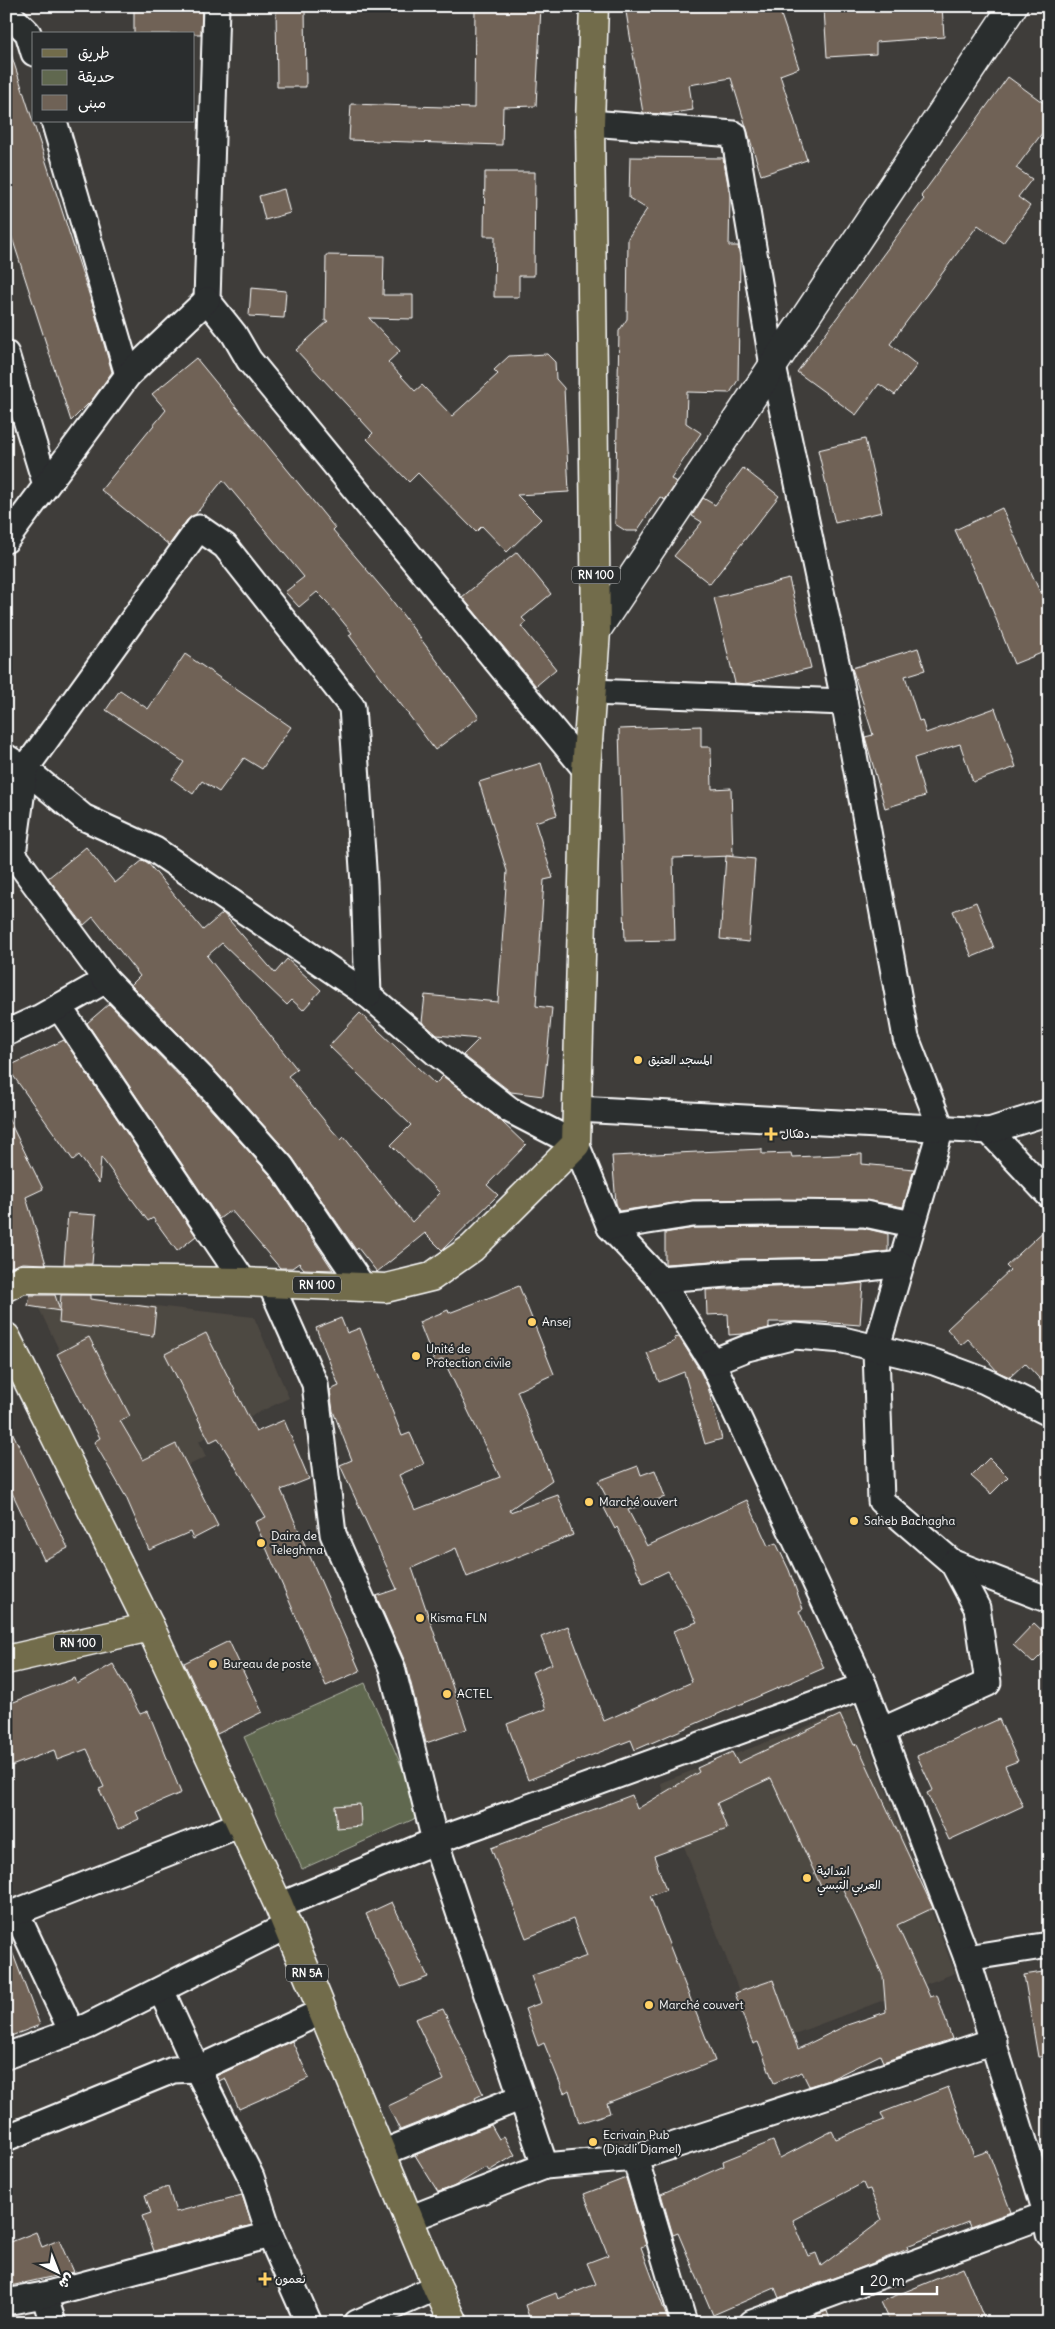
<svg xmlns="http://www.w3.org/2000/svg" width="1055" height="2329" font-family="Delius,'Playpen Sans Arabic',sans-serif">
	<rect width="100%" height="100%" fill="#3f3d3a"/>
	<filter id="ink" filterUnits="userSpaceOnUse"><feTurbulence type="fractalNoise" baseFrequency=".02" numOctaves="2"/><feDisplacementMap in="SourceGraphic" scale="10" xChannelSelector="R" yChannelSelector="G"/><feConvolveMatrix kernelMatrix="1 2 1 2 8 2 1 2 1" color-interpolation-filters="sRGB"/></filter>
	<g filter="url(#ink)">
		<!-- built -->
		<g fill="#4d4842">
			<polygon points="31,1292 254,1317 289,1398 199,1441 206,1457 129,1494"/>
			<polygon points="855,1708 955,1973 760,2047 660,1783"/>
		</g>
		<!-- green -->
		<polygon fill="#60684f" stroke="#b0b4a7" points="365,1683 423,1815 302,1869 244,1737"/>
		<!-- building -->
		<g fill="#6f6256" stroke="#fff" fill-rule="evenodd">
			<polygon points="134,6 202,6 201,34 134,34"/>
			<polygon points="276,6 305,6 306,87 277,87"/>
			<polygon points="475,6 541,6 536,106 503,107 502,145 349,140 351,104 474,108"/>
			<polygon points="625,6 778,6 799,68 780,75 807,160 761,175 731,78 689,85 693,110 667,114 643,113"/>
			<polygon points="884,6 942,6 944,37 876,42 876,54 827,57 824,9"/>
			<polygon points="10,51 93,306 112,372 92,400 71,421 7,222 6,52"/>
			<polygon points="1008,77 1049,107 1049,124 1016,168 1032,179 1018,197 1030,206 1003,243 978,225 890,344 917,365 895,395 879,384 856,415 797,372 924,199 921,196"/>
			<polygon points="630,157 723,158 730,195 729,246 738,246 740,257 738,380 730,393 687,392 686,423 701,433 671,479 677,482 665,500 660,497 637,531 626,531 615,524 619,331 627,319 628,238 647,209 629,198"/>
			<polygon points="485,172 535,172 534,276 519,276 519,297 494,297 495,236 484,236"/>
			<polygon points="284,189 290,213 265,220 259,196"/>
			<polygon points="326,255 384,256 383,295 413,295 413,319 369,318 400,351 388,362 415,391 422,385 452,416 498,374 494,370 509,356 547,354 555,362 556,379 564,388 569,492 517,495 541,519 507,552 482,526 476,532 418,473 409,482 367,439 373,433 296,350 328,321 325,321"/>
			<polygon points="251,288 286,291 284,318 249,316"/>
			<polygon points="196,358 335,528 333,530 388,595 479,717 435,750 349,635 352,633 327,602 317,592 299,607 285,592 304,577 223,480 195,515 187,520 169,545 101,490 166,410 152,394"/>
			<polygon points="865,439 882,512 835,523 818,450"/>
			<polygon points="743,468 779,496 710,584 674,556 702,522 692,516 703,498 715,505"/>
			<polygon points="1002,508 1040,592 1049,589 1049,650 1014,664 981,581 979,582 955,530"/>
			<polygon points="517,552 551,594 522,618 526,622 521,626 556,669 536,686 462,597"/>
			<polygon points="789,579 811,668 746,684 735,683 714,598"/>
			<polygon points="918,648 925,670 905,676 919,721 922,720 926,733 995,708 1016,767 973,782 960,744 914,758 925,796 885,808 865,737 873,735 852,668"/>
			<polygon points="185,654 291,727 262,769 244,758 219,792 202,781 193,794 172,779 184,762 106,710 120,690 148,709"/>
			<polygon points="701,726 701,747 711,747 712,789 731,788 733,856 673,858 675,940 625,941 619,729"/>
			<polygon points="541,763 557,815 535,822 553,878 544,880 536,1006 552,1008 543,1096 511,1092 463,1055 479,1039 437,1035 422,1022 425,995 498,1002 507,871 479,782"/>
			<polygon points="86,847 115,883 143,860 148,863 203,930 223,913 275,973 287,959 321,990 303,1010 292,1000 287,1005 222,943 207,956 297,1069 288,1076 332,1130 341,1140 344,1137 412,1222 440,1193 391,1145 411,1125 329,1046 360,1013 435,1084 443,1076 501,1121 526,1145 487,1185 498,1195 442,1250 425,1233 377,1272 358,1248 356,1250 292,1157 217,1073 131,985 140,976 93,917 84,925 48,878"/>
			<polygon points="726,856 755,859 749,942 720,939"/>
			<polygon points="976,902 994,948 972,957 953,911"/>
			<polygon points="109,1004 196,1093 270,1175 333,1270 304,1269 299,1263 292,1268 280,1268 231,1210 219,1219 87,1023"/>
			<polygon points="64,1040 196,1236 177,1251 153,1218 148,1221 101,1157 99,1183 79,1155 73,1160 7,1067"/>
			<polygon points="6,1114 43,1189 26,1197 46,1264 22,1263 6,1269"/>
			<polygon points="762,1149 762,1154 791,1153 792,1157 862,1154 862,1164 914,1169 903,1207 865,1200 693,1200 619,1211 616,1203 612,1156"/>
			<polygon points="68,1213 96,1215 92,1264 64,1264"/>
			<polygon points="1049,1226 1049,1389 1025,1363 1010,1377 998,1372 968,1339 961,1345 947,1329 1010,1270 1006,1266"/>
			<polygon points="779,1227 863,1228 888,1234 888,1251 842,1257 742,1259 665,1264 665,1233 694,1228"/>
			<polygon points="863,1283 860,1325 819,1322 769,1322 769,1328 742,1334 729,1335 728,1314 707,1315 706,1290"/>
			<polygon points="519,1286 554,1374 517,1391 552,1480 509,1510 510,1512 558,1495 573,1535 467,1577 456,1548 412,1568 467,1729 426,1743 406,1664 376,1596 397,1589 340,1465 352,1460 333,1411 330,1390 339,1386 316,1328 341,1318 347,1333 360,1328 402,1436 410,1433 424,1464 399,1475 415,1510 500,1477 443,1359 435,1363 419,1322 448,1310 449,1313"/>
			<polygon points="30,1295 55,1295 60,1311 28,1306"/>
			<polygon points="61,1295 90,1295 90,1299 156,1308 153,1336 59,1323"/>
			<polygon points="206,1333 256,1432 284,1420 309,1479 281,1490 360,1671 326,1686 255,1522 266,1517 218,1438 210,1442 165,1354"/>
			<polygon points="89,1337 130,1416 120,1421 143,1460 176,1444 218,1526 193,1539 190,1532 149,1550 126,1497 94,1442 100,1438 57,1354"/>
			<polygon points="679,1337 699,1369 708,1387 722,1439 705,1444 684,1372 659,1382 647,1353 675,1341 674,1338"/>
			<polygon points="6,1419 68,1548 44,1560 6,1480"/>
			<polygon points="989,1458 1008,1477 991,1494 971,1476"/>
			<polygon points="638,1466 641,1475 655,1470 665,1497 628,1510 647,1546 747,1500 768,1546 776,1543 789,1570 803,1609 799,1611 824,1668 635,1750 631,1740 528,1780 507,1724 546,1709 532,1672 552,1664 541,1637 568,1626 604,1721 692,1682 673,1631 697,1622 668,1571 643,1583 617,1527 615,1529 601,1502 607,1498 598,1481"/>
			<polygon points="1034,1623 1049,1637 1049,1647 1033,1663 1013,1645"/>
			<polygon points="229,1641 262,1712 217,1734 184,1663"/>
			<polygon points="113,1664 140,1714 148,1711 181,1793 136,1812 139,1819 118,1829 99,1789 104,1787 87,1749 57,1760 54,1750 6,1768 6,1705 75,1678 77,1684"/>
			<polygon points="840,1715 854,1745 857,1744 933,1908 897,1925 930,1997 937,1995 952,2039 883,2062 880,2055 829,2080 809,2086 802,2072 774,2083 758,2042 753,2044 735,1993 773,1980 798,2049 847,2025 886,2012 883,1976 840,1883 823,1891 771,1778 717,1803 727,1829 654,1856 666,1890 650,1896 715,2061 607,2103 610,2113 579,2123 569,2090 564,2093 544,2043 538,2046 525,2009 541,2003 531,1976 587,1956 573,1919 526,1938 491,1848 632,1795 637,1809 699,1772 697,1768 732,1752 738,1763"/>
			<polygon points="999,1719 1018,1761 1005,1766 1023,1806 949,1840 927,1793 933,1790 917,1756"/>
			<polygon points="360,1804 361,1826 337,1828 335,1806"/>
			<polygon points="392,1902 428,1977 401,1987 366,1914"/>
			<polygon points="8,1941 40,2025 11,2036 6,2023 6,1942"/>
			<polygon points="1049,1971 1049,2056 1038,2057 1024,1975"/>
			<polygon points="443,2009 483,2094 475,2098 476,2100 400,2130 388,2106 444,2080 415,2019"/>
			<polygon points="292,2041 309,2078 239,2109 225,2078 219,2081 216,2076"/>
			<path d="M948,2087L974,2156L988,2151L1011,2212L970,2227L968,2222L907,2246L908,2249L858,2269L779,2298L775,2288L713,2315L678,2233L673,2235L661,2194L724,2166L723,2161L773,2141L780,2158L832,2131L836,2139L884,2120L881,2113ZM863,2183L866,2190L870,2189L882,2220L821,2266L816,2253L808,2256L793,2220Z"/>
			<polygon points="491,2125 499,2139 504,2136 515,2155 489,2171 486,2167 453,2187 438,2192 415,2155"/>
			<polygon points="626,2178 646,2245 641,2247 669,2323 531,2323 525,2305 556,2293 558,2299 596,2284 587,2263 608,2255 584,2194"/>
			<polygon points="168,2187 176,2212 242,2195 252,2225 154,2251 142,2216 151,2213 145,2195"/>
			<polygon points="36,2232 42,2247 59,2240 73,2272 6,2287 6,2244"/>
			<polygon points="963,2268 986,2323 890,2323 880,2302"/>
			<polygon points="827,2311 831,2323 794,2323"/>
		</g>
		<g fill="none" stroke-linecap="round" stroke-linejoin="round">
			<!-- minor casing -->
			<g stroke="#fff" stroke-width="29">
				<g id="minor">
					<polyline points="216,6 207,300 234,334 249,360 586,770"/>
					<polyline points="6,11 28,33 34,53"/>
					<polyline points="54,121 128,375"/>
					<polyline points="590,123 734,134 773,366 842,690 906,1038 941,1128 876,1350 881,1501 953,1563 1049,1600"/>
					<polyline points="6,354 46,485"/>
					<polyline points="6,540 128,375 207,300"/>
					<polyline points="592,692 844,702"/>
					<polyline points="6,757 25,769 83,817 155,850 368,995 435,1052 510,1110 576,1144 610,1227 659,1279 712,1362 864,1686 967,1958 1044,2206 1049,2234"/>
					<polyline points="59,1007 244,1282"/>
					<polyline points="6,1033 39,1018 106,980"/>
					<polyline points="577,1109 989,1131 1049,1195"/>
					<polyline points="989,1131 1049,1112"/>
					<polyline points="610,1227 693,1214 779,1213 865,1214 912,1224"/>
					<polyline points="659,1279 742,1273 843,1271 901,1264"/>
					<polyline points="270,1283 315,1384 333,1534 392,1668 435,1841 545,2166"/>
					<polyline points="363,1287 281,1166 207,1083 106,980 13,854 25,769 199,528 225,546 352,707 364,883 368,995"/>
					<polyline points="712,1362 747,1348 795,1336 843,1340 934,1362 985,1381 1049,1413"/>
					<polyline points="881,1731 988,1683 977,1608 953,1563"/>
					<polyline points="279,1906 435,1841 864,1686"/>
					<polyline points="16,1913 72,2032"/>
					<polyline points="6,1916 241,1824"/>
					<polyline points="967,1958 1049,1945"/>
					<polyline points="161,1990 197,2069 251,2177 270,2235 309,2323"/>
					<polyline points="6,2056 88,2026 287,1926"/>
					<polyline points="6,2138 173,2070 197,2069 323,2011"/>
					<polyline points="382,2153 522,2097"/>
					<polyline points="635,2158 684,2323"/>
					<polyline points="409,2219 545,2166 635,2158 994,2041"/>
					<polyline points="44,2295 53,2323"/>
					<polyline points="6,2302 44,2295 270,2235"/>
					<polyline points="357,2323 437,2287"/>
					<polyline points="752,2323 1045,2215"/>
				</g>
			</g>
			<!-- secondary casing -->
			<g stroke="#fff" stroke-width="31">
				<polyline id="secondary" points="596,631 1013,6"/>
			</g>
			<!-- primary casing -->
			<g stroke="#fff" stroke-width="31">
				<g id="primary">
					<polyline points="6,1287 22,1279 31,1279 244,1282 386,1288 431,1277 472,1248 576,1144 586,770 596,631 590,123 594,6"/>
					<polyline points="6,1337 150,1627 279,1906 437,2287 454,2323"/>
					<polyline points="6,1660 150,1627"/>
				</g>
			</g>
			<!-- minor -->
			<use href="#minor" stroke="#2a2d2e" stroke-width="25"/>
			<!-- secondary -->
			<use href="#secondary" stroke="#2a2d2e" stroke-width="28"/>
			<!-- primary -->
			<use href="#primary" stroke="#726c4b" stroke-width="28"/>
		</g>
	</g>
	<!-- markers -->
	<g fill="#ffd166" stroke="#2a2d2e" stroke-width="2">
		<circle cx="638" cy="1060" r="5"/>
		<path d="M768.5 1126.5h5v5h5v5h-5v5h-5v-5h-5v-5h5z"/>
		<circle cx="532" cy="1322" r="5"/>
		<circle cx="416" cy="1356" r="5"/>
		<circle cx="589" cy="1502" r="5"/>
		<circle cx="854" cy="1521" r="5"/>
		<circle cx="261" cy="1543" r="5"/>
		<circle cx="420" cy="1618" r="5"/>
		<circle cx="213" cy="1664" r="5"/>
		<circle cx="447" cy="1694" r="5"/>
		<circle cx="807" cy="1878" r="5"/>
		<circle cx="649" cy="2005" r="5"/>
		<circle cx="593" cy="2142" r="5"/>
		<path d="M262.5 2271.5h5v5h5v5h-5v5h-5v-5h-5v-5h5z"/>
	</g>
	<g text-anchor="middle" stroke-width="4" stroke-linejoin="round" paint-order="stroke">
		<!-- shield labels -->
		<g fill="#2a2d2e" stroke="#bfc0c0" stroke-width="1">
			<rect x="572" y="566.5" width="48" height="17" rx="4"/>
			<rect x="293" y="1276.5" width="48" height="17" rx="4"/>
			<rect x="54" y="1634.5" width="48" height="17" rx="4"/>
			<rect x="286" y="1964.5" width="42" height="17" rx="4"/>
		</g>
		<g font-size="11" font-weight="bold" fill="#fff">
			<text x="596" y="579">RN 100</text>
			<text x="317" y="1289">RN 100</text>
			<text x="78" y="1647">RN 100</text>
			<text x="307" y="1977">RN 5A</text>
		</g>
		<!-- poi labels -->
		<g font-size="12" fill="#fff" stroke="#2a2d2e" text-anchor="start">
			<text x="648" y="1064">المسجد العتيق</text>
			<text x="781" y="1138">دهكال</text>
			<text x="542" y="1326">Ansej</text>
			<text x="426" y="1353">Unité de<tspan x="426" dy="14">Protection civile</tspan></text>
			<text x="599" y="1506">Marché ouvert</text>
			<text x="864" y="1525">Saheb Bachagha</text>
			<text x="271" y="1540">Daira de<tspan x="271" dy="14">Teleghma</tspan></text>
			<text x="430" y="1622">Kisma FLN</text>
			<text x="223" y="1668">Bureau de poste</text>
			<text x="457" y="1698">ACTEL</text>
			<text x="817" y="1875">ابتدائية<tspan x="817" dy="14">العربي التبسي</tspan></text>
			<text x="659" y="2009">Marché couvert</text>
			<text x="603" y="2139">Ecrivain Pub<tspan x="603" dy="14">(Djadli Djamel)</tspan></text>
			<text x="275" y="2283">نعمون</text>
		</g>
	</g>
	<!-- margin -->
	<rect width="1055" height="2329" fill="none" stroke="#2a2d2e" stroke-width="25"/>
	<rect x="12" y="12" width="1030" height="2304" fill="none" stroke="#fff" stroke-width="2" filter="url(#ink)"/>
	<!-- legend -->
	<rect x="32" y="32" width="162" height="90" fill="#2a2d2e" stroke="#7f8182"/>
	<rect x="42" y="49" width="25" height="8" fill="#726c4b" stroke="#7f8182"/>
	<text x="78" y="58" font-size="15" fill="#ffffff">طريق</text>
	<rect x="42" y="70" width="25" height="15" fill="#60684f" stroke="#7f8182"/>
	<text x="78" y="82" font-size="15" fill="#ffffff">حديقة</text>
	<rect x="42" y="95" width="25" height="15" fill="#6f6256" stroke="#7f8182"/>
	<text x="78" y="108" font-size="15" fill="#ffffff">مبنى</text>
	<!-- north arrow -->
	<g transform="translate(58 2272) rotate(137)" stroke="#2a2d2e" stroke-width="4" paint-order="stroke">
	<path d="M0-4L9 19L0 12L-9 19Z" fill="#ffffff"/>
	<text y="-8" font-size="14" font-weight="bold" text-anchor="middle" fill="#ffffff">ش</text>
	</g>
	<!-- scale -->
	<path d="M862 2286v8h75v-8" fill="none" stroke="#ffffff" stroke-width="2.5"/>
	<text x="870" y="2286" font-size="15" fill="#ffffff" stroke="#2a2d2e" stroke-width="4" paint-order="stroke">20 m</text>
</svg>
